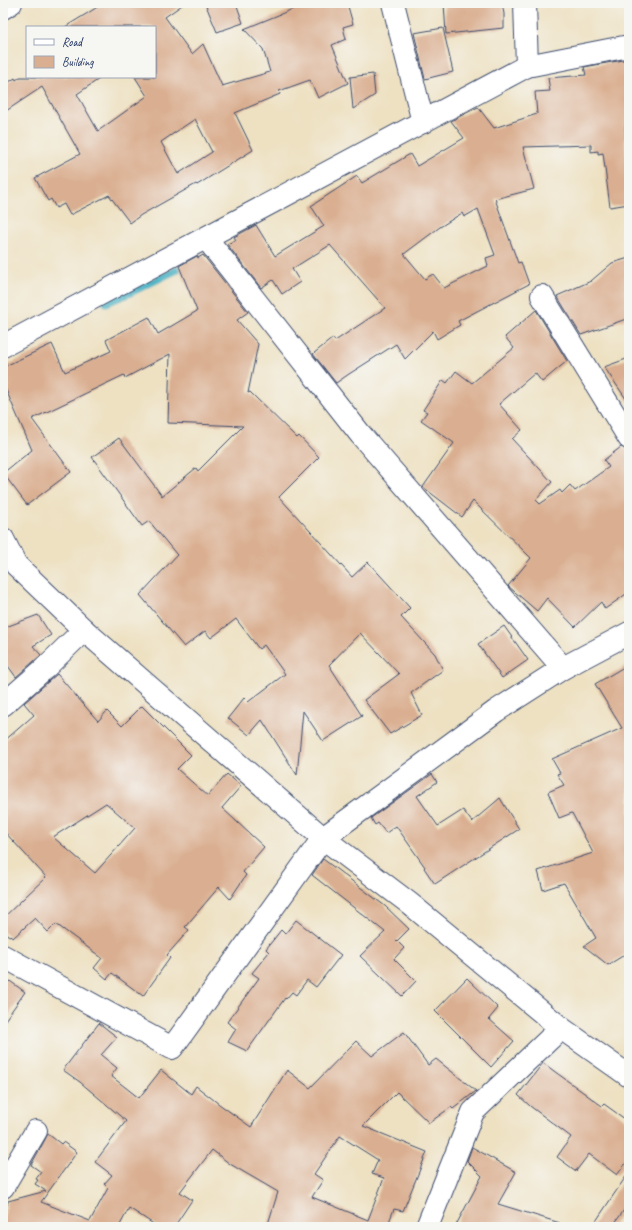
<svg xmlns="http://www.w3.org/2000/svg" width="632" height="1230" font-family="Caveat,sans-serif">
	<rect width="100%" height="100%" fill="#f6f6f2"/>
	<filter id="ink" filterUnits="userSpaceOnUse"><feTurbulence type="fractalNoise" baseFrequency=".025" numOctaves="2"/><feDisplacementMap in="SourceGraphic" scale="8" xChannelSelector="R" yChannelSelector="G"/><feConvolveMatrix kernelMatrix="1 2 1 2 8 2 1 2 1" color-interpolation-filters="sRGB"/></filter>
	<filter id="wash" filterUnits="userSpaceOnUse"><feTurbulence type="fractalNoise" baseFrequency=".012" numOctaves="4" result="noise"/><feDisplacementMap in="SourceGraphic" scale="16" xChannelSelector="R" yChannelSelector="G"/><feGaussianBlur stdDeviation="0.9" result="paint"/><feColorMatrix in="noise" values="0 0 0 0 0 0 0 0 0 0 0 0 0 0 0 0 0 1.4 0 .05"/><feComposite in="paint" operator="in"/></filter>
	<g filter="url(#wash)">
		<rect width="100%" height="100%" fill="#eee1c2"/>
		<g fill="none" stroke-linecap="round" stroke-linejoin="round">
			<!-- stream -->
			<polyline stroke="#44b0c2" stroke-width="7" points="106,303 128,294 177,270"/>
		</g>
		<g id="blocks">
			<!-- building -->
			<g fill="#daaf91" fill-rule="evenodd">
				<path d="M104,3H185L165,17L192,54L203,44L222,86L270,72L263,49L244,29L293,9L291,3H347L353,24L343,27L346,39L332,45L348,83L318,98L310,80L279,91L280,94L235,113L253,150L197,185L196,184L141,215L130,223L109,195L70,215L64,204L56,208L51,199L48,201L35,178L80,154L42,87L3,113V86L15,78L16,80L20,77H102L77,94L98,131L147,96L135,77H155V27H65ZM195,119L212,152L178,174L161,142Z"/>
				<polygon points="205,3 236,3 243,23 217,32"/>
				<polygon points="444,3 502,3 504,14 504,28 446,34"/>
				<polygon points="443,28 453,72 425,79 414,33"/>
				<path d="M629,59V121H625L626,162H629V204L610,207L603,153L598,154V151L591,152V145L523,147L534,189L495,199L518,263L521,262L529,284L458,321L460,325L437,339L433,331L405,359L396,344L349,374L336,383L313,354L333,338L335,341L385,308L330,245L292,269L300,282L282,294L273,280L261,288L227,244L236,240L234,237L256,225L275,256L324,226L311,206L357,176L362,183L410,154L417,166L464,138L451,121L478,107L494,128L537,114L535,92L550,91L548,78L586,75L584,67ZM478,209L495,255L486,258L488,266L444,288L433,274L425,279L404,254L440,227L462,213L464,217Z"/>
				<polygon points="373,74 375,95 353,109 350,77"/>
				<polygon points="203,255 248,312 237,320 258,344 248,393 250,392 297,438 299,436 319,457 279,497 352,577 368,562 410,608 401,617 435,654 443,670 411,693 422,715 390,734 364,700 399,674 360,633 329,665 362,716 323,741 303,711 297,775 262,720 249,735 228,718 244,698 248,702 285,674 264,645 259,649 236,619 211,638 205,631 184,647 140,595 177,555 149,521 142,526 92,457 119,438 162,496 196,468 198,471 243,426 168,423 170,354 125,378 124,375 32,419 71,472 27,505 3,473 32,450 3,383 3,367 52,344 65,372 111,351 106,340 149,317 158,334 197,311 179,266 197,256 198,258"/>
				<polygon points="629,258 629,318 581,335 557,296 591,281 612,263"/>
				<polygon points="536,310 567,361 542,382 535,373 499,404 522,430 512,439 552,482 536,500 540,504 560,490 562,493 570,485 575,491 609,467 604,460 621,447 629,450 629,592 605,609 601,602 575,627 547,598 537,611 508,586 531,558 473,501 462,517 423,487 454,443 421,420 427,412 423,410 443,380 447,383 456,371 472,383 514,348 505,337"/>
				<polygon points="629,358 629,403 604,367"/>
				<polygon points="38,615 51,635 33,646 41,655 16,677 3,659 3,628"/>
				<polygon points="504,626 528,660 502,678 478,644"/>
				<polygon points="629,664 629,952 608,965 584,946 596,938 564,883 543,890 538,871 593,853 572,813 559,818 548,792 564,785 557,774 560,773 552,759 622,728 595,684"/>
				<path d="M57,674L98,721L107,711L122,726L142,706L191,755L177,769L208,796L227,774L241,786L222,808L264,847L243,872L246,875L230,899L219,887L185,927L189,930L167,955L170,958L143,996L112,973L107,979L94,968L102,958L56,924L48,932L35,918L13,938L3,932V918L46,877L3,830V742L34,715L24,703ZM106,803L135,828L95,873L53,837Z"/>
				<polygon points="432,774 437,782 417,796 438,826 463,810 472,822 500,798 519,829 435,884 424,868 425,867 396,826 386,833 378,823 375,825 371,818"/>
				<polygon points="323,859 385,906 409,929 397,941 396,940 404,948 394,959 416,981 402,996 360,956 385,932 312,875"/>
				<polygon points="296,920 341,955 316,987 307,980 296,995 292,992 286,999 285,998 247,1051 228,1042 236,1029 227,1022 259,978 252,973 269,952 266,949 281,930 285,934"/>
				<polygon points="3,976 25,992 3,1023"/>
				<polygon points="467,978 498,1008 489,1019 514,1041 491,1067 435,1011"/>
				<path d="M99,1023L117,1037L101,1055L117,1068L111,1076L139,1098L161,1070L191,1094L196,1086L219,1104L251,1127L287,1070L310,1088L356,1041L372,1056L404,1032L428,1065L436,1059L476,1091L453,1109L451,1107L429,1123L397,1092L363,1126L427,1152L403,1211L394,1209L387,1227H267L278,1192L230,1164L212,1150L180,1192L192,1200L174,1227H158L129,1208L119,1227H3V1220L8,1201L46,1191L35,1184L38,1180L36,1179L41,1172L31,1165L48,1134L61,1144L63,1142L77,1152L41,1202L90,1221L108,1188L104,1184L112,1175L95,1162L126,1121L80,1082L63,1070ZM340,1136L378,1160L372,1174L384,1178L368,1220L312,1197L323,1180L314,1174Z"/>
				<polygon points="543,1063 602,1106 604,1104 629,1122 629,1159 617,1175 589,1154 576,1171 557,1157 571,1137 530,1106 518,1095"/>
				<polygon points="472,1147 516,1172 498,1204 560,1223 559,1227 455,1227 482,1176 467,1161"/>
				<polygon points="629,1172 629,1203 612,1227 592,1227"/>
			</g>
		</g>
	</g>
	<g filter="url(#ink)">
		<use href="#blocks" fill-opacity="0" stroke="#3b4a6d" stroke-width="1"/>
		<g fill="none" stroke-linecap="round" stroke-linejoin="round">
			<!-- minor casing -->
			<g stroke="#3b4a6d" stroke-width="24">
				<g id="minor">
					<polyline points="393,3 423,122"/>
					<polyline points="525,3 527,66"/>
					<polyline points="3,8 11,3"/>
					<polyline points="206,238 361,435 563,668"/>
					<polyline points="542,296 629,438"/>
					<polyline points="3,346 527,66 629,46"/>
					<polyline points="3,705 44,669 84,630"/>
					<polyline points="3,956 172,1048 323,838 496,711 563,668 629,633"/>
					<polyline points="3,1187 36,1131"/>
					<polyline points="427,1227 473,1112 561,1028"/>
				</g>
			</g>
			<!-- tertiary casing -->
			<g stroke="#3b4a6d" stroke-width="24">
				<polyline id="tertiary" points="3,539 16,565 84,630 323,838 409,903 561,1028 629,1076"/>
			</g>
			<!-- minor -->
			<use href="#minor" stroke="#fff" stroke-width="22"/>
			<!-- tertiary -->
			<use href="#tertiary" stroke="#fff" stroke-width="22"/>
		</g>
	</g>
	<!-- margin -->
	<rect width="632" height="1230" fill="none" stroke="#f6f6f2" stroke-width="16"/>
	<!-- legend -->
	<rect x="26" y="26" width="130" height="52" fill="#f6f6f2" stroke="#9ea6b7"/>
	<rect x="34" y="39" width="20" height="6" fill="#ffffff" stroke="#9ea6b7"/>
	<text x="62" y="46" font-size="12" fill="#1b2f5e">Road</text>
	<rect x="34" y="56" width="20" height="12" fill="#daaf91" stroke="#9ea6b7"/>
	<text x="62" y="66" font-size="12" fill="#1b2f5e">Building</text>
</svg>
